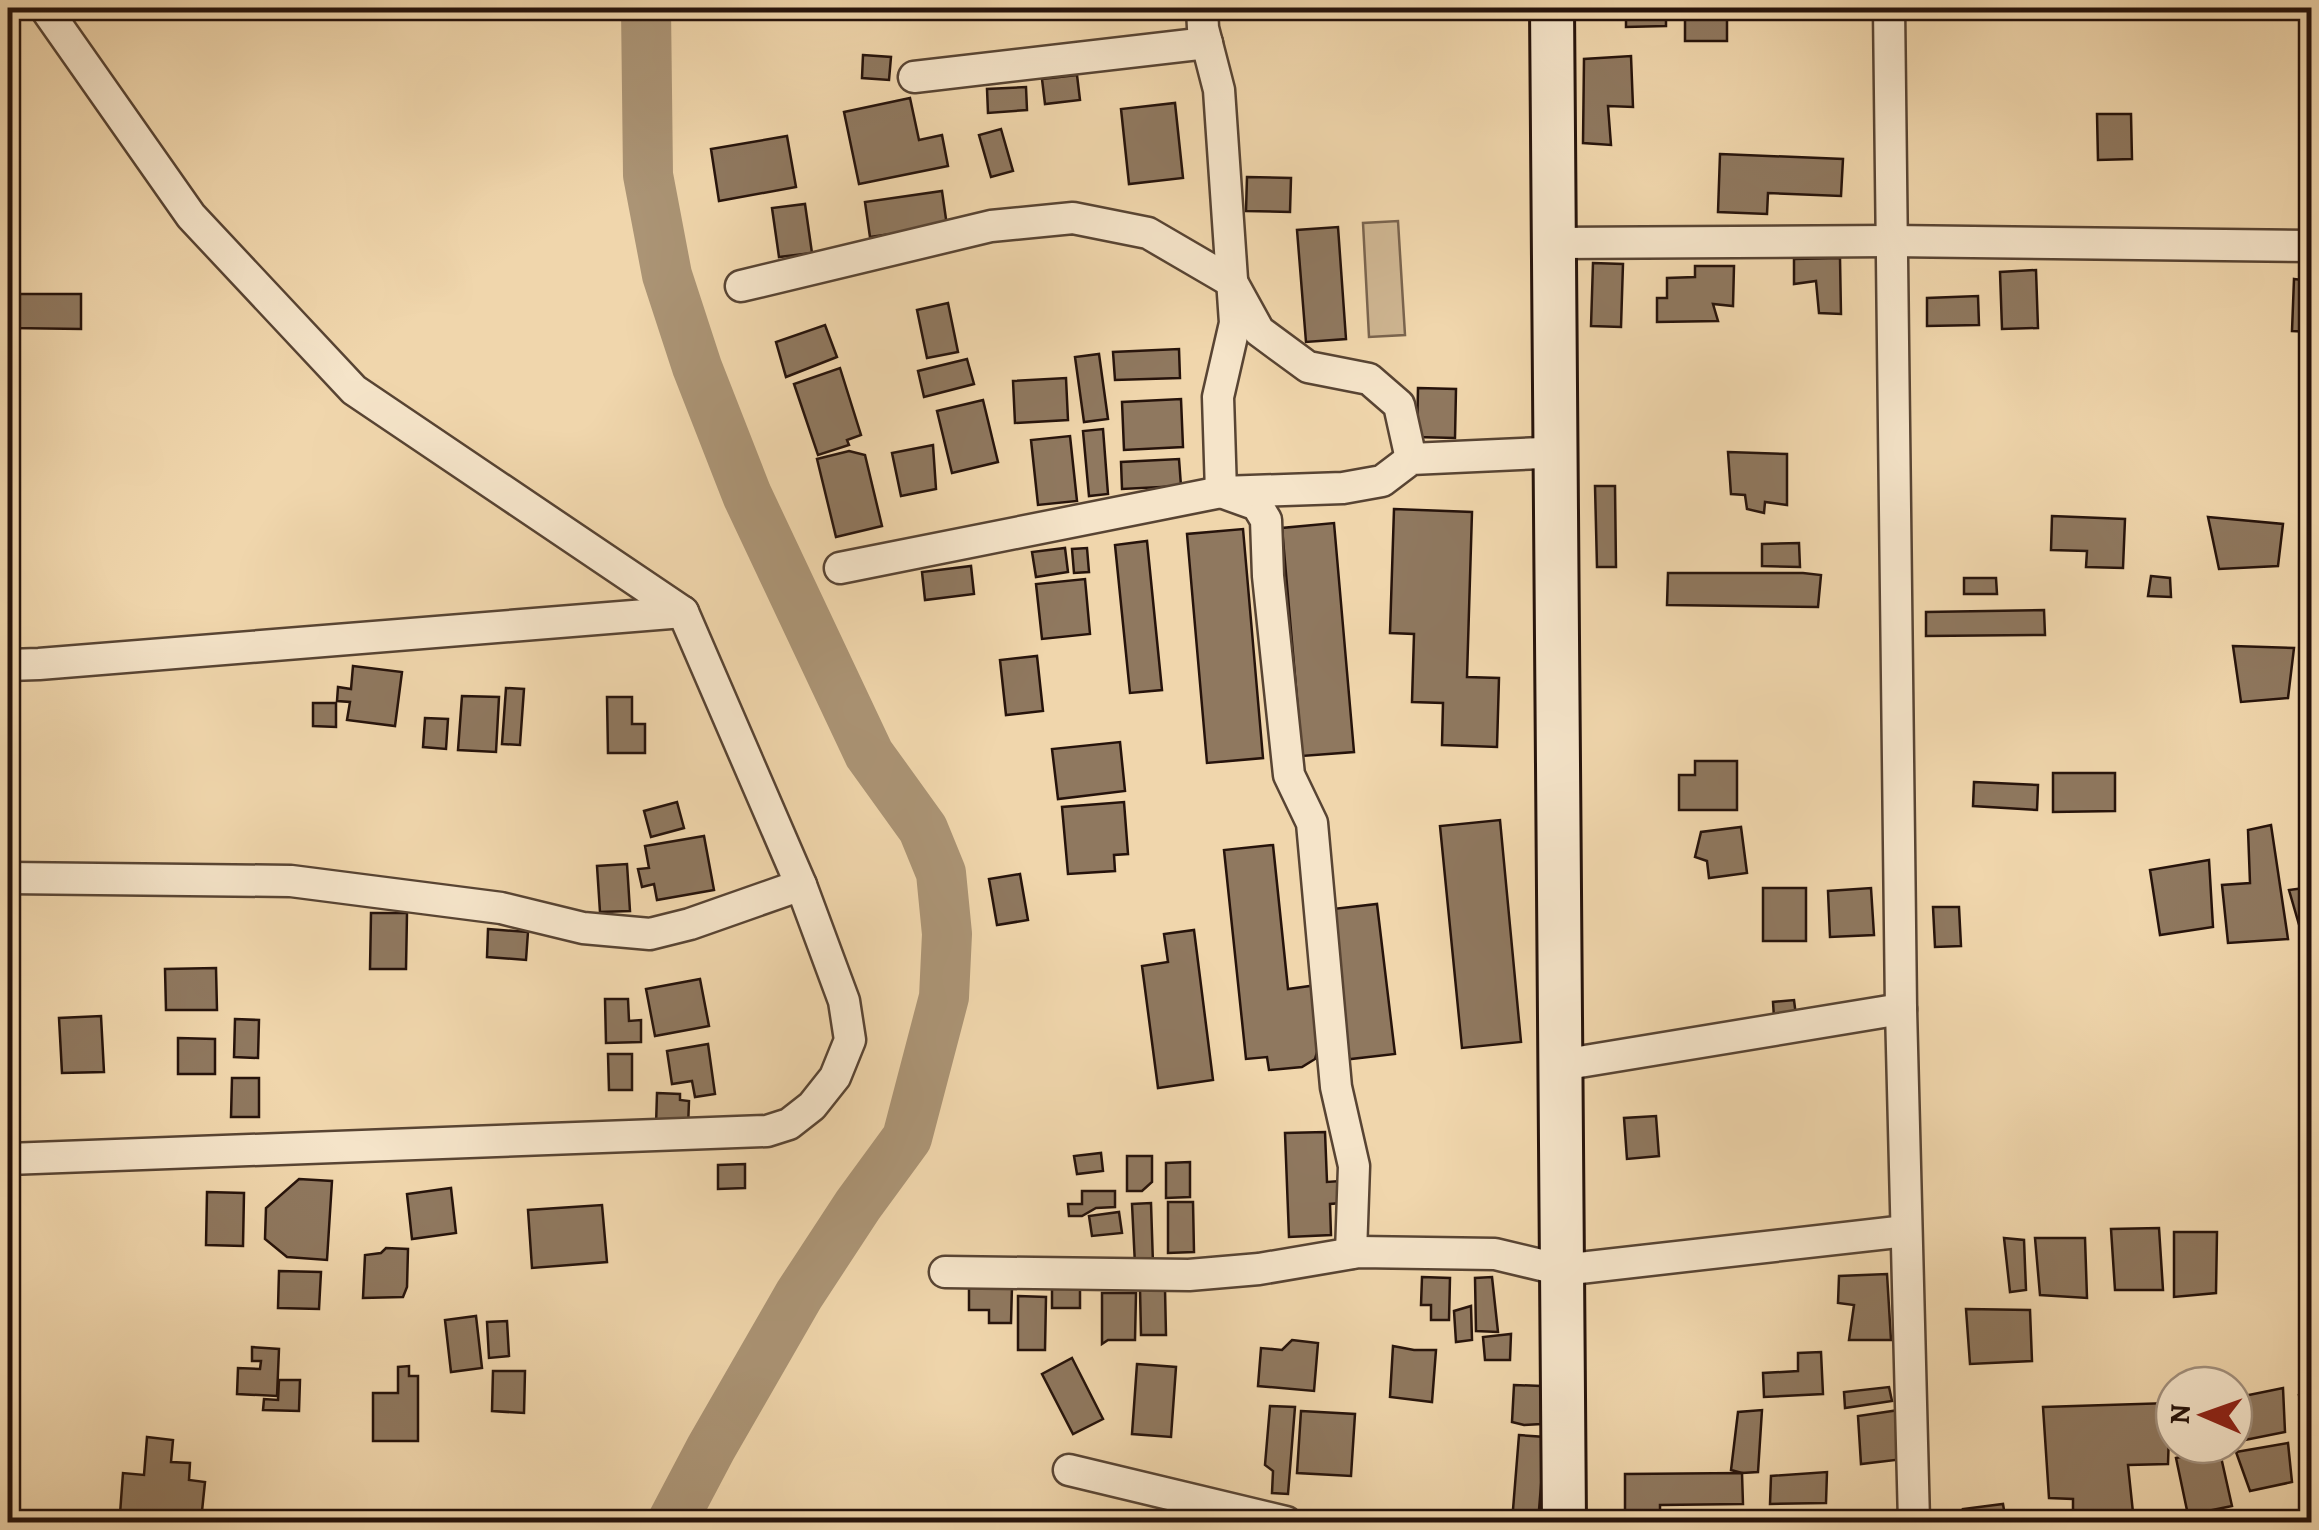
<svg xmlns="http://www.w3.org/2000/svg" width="2319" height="1530" font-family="Alegreya,serif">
	<rect width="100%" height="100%" fill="#f0d6ac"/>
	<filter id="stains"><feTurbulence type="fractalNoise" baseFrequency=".002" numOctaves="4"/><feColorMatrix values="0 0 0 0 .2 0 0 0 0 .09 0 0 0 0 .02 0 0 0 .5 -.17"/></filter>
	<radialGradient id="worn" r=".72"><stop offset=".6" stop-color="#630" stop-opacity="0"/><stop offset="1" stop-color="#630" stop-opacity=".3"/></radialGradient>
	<!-- green -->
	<polygon fill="#ceb591" stroke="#7a644e" stroke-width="2.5" points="1398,221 1405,335 1369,337 1363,223"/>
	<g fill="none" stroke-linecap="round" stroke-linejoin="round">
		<!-- river -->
		<polyline stroke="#ab9475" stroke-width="50" points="646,8 648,175 667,275 697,367 747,495 869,754 923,829 941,873 947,934 944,997 907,1138 858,1205 799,1295 711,1448 672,1522"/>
	</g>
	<!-- building -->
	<g fill="#8f785f" stroke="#26130b" stroke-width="2.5">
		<polygon points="1349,8 1408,8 1409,13 1349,13"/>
		<polygon points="1626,8 1666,8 1666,26 1626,27"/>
		<rect x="1685" y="8" width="42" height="33"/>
		<polygon points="863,55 891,57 889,80 862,78"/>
		<polygon points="1631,56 1633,107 1608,106 1611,145 1583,143 1584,59"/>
		<polygon points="1077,75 1080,100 1045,104 1042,79"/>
		<polygon points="1026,87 1027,110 988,113 987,89"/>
		<polygon points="910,98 919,140 942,135 948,166 859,184 844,112"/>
		<polygon points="1175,103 1183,178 1129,184 1121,109"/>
		<polygon points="2097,114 2131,114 2132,159 2098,160"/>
		<polygon points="1001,129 1013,171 991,177 979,135"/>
		<polygon points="787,136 796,187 719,201 711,149"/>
		<polygon points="1720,154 1843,159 1841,196 1768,193 1767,214 1718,212"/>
		<polygon points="1247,177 1291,178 1290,212 1246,211"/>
		<polygon points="942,191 947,226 870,237 865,202"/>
		<polygon points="805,204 812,253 779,257 772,208"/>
		<polygon points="1338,227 1346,339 1306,342 1297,230"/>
		<polygon points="1840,258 1841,314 1819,313 1816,281 1794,284 1794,259"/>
		<polygon points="1593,263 1623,264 1621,327 1591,326"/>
		<polygon points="1695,266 1734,266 1733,306 1713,304 1718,321 1657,322 1657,298 1667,298 1667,278 1695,277"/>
		<polygon points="2036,270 2038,328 2002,329 2000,272"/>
		<polygon points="2294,279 2312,281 2312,332 2292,331"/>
		<polygon points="13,294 81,294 81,329 12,328"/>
		<polygon points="1978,296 1979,325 1927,326 1927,298"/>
		<polygon points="948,303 958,352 927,358 917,310"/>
		<polygon points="825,325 837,357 786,377 776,342"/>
		<polygon points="1179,349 1180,378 1115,380 1113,352"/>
		<polygon points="1099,354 1108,419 1084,422 1075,357"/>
		<polygon points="967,359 974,384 924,397 918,371"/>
		<polygon points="840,368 861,435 847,440 849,445 818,455 794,384"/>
		<polygon points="1066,378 1068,420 1015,423 1013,381"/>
		<polygon points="1418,388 1456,389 1455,438 1417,437"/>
		<polygon points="1181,399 1183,447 1124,450 1122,402"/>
		<polygon points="983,400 998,462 952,473 937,411"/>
		<polygon points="1103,429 1108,494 1089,496 1083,431"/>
		<polygon points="1070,436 1077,501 1038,505 1031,440"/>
		<polygon points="933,445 936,489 901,496 892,453"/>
		<polygon points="2304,449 2312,450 2312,488 2302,488"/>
		<polygon points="849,451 865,455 882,526 836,537 817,459"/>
		<polygon points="1728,452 1787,454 1787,505 1765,502 1764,513 1747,509 1745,495 1731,494"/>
		<polygon points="1179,459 1181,486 1122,489 1121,462"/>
		<polygon points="1595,486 1615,486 1616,567 1597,567"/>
		<polygon points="1394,509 1472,512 1467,677 1499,678 1497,747 1442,745 1443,703 1412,702 1414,634 1390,633"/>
		<polygon points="2052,516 2125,519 2123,568 2086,567 2087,551 2051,550"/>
		<polygon points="2208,517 2283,524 2278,566 2219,569"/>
		<polygon points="1334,523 1354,752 1302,756 1282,528"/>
		<polygon points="1243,529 1263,758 1207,763 1187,534"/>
		<polygon points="1147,541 1162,690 1130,693 1115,545"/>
		<polygon points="1799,543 1800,567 1762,566 1762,544"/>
		<polygon points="1065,548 1068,572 1036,577 1032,552"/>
		<polygon points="1087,548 1089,572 1074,573 1072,549"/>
		<polygon points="971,566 974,594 925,600 922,572"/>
		<polygon points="1668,573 1803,573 1821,575 1818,607 1667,605"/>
		<polygon points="2151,576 2170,578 2171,597 2148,596"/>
		<polygon points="1964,578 1996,578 1997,594 1964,594"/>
		<polygon points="1085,579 1090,634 1042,639 1036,584"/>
		<polygon points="2300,592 2312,593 2312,629 2302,628"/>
		<polygon points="2044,610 2045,635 1926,636 1926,612"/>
		<polygon points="2233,646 2294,648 2288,698 2241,702"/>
		<polygon points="1037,656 1043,711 1006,715 1000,660"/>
		<polygon points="353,666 402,672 395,726 347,720 350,702 337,701 338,687 351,689"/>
		<polygon points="506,688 524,689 520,745 502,744"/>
		<polygon points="462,696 499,697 496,752 458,750"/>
		<polygon points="607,697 632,697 632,724 645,724 645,753 608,753"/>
		<polygon points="313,703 336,703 336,727 313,726"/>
		<polygon points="425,718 448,719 446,749 423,747"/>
		<polygon points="1120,742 1125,791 1058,799 1052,749"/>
		<polygon points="1695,761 1737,761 1737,810 1679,810 1679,775 1695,775"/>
		<polygon points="2053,773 2115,773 2115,811 2053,812"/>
		<polygon points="1974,782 2038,785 2037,810 1973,806"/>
		<polygon points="677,802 684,828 651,837 644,811"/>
		<polygon points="1124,802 1128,854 1114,855 1115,871 1068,874 1062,807"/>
		<polygon points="1500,820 1521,1042 1462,1048 1440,826"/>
		<polygon points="2271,825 2288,939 2228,943 2222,885 2250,883 2248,830"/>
		<polygon points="1741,827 1747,873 1709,878 1707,861 1695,857 1701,832"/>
		<polygon points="704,836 714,890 657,900 654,884 642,887 638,869 649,868 645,846"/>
		<polygon points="1273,845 1288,989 1317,985 1322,1035 1315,1059 1302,1067 1269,1070 1267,1057 1246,1059 1224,850"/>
		<polygon points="2209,860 2213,927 2160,935 2150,870"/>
		<polygon points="627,864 630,911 600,912 597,866"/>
		<polygon points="1020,874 1028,920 997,925 989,879"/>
		<polygon points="2312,887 2312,928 2300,928 2289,890"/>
		<rect x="1763" y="888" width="43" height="53"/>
		<polygon points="1871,888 1874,935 1830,937 1828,891"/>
		<polygon points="1377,904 1395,1054 1342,1060 1324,910"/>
		<polygon points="1933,907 1959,907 1961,946 1935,947"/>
		<polygon points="371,913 407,913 406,969 370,969"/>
		<polygon points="488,929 528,932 526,960 487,957"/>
		<polygon points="1194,930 1213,1080 1158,1088 1142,966 1168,962 1164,934"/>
		<polygon points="216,968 217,1010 166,1010 165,969"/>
		<polygon points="700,979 709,1026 655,1036 646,989"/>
		<polygon points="605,999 628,999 629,1021 641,1020 641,1042 606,1043"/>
		<polygon points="1794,1000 1796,1016 1774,1018 1773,1002"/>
		<polygon points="101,1016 104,1072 62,1073 59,1018"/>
		<polygon points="235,1019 259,1020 258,1058 234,1057"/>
		<polygon points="178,1038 215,1039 215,1074 178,1074"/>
		<polygon points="708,1044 715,1094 695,1097 692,1081 672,1084 667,1051"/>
		<polygon points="608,1054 632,1054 632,1090 609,1090"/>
		<polygon points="232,1078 259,1078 259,1117 231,1117"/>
		<polygon points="657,1093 680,1094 680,1100 689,1101 688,1127 656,1126"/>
		<polygon points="1656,1116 1659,1156 1627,1159 1624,1118"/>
		<polygon points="1325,1132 1327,1182 1340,1181 1341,1203 1330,1204 1331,1235 1289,1237 1285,1133"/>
		<polygon points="1101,1153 1103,1171 1077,1174 1074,1156"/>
		<polygon points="1127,1156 1152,1156 1152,1182 1142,1191 1127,1191"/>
		<polygon points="1190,1162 1190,1197 1166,1198 1166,1163"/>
		<polygon points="745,1164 745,1188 718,1189 718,1165"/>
		<polygon points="299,1179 332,1181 327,1260 287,1257 265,1239 266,1208"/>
		<polygon points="451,1188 456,1233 412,1239 407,1194"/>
		<polygon points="1082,1191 1115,1191 1115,1207 1096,1208 1082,1216 1069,1216 1068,1204 1082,1204"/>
		<polygon points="207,1192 244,1193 243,1246 206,1245"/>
		<polygon points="1168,1202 1193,1202 1194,1252 1168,1253"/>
		<polygon points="1151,1203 1153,1264 1135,1265 1132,1204"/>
		<polygon points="602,1205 607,1262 532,1268 528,1210"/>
		<polygon points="1119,1212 1122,1233 1092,1236 1089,1216"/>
		<polygon points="2159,1228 2163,1290 2115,1290 2111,1229"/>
		<polygon points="2174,1232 2217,1232 2216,1293 2174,1297"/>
		<polygon points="2004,1238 2024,1240 2026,1290 2010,1292"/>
		<polygon points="2035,1238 2085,1238 2087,1298 2040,1295"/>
		<polygon points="386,1248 408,1249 407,1287 403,1297 363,1298 365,1255 381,1253"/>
		<polygon points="279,1271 321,1272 319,1309 278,1308"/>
		<polygon points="1887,1274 1891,1340 1849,1340 1854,1305 1838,1303 1839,1276"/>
		<polygon points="1422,1277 1450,1278 1449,1320 1431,1320 1431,1305 1421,1305"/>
		<polygon points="1492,1277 1498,1332 1476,1331 1475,1278"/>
		<polygon points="969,1286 1012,1286 1011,1323 989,1323 989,1310 969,1310"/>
		<rect x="1052" y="1286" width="28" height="22"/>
		<polygon points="1140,1289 1165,1289 1166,1335 1141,1335"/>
		<polygon points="1102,1293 1136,1293 1135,1340 1108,1340 1102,1344"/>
		<polygon points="1018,1296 1046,1297 1045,1350 1018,1350"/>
		<polygon points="1471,1306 1472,1340 1456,1342 1454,1311"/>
		<polygon points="1966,1309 2030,1310 2032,1361 1970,1364"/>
		<polygon points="476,1316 482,1368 451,1372 445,1320"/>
		<polygon points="507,1321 509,1356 489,1358 487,1322"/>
		<polygon points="1511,1334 1510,1360 1485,1360 1483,1337"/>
		<polygon points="1292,1340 1318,1343 1314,1391 1258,1386 1261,1348 1282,1350"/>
		<polygon points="1393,1346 1414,1350 1436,1350 1432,1402 1390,1397"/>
		<polygon points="252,1347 279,1349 277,1396 237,1394 238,1368 260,1369 261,1361 252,1361"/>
		<polygon points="1821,1352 1823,1394 1764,1397 1763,1373 1798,1371 1798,1353"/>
		<polygon points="1072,1358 1103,1419 1073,1434 1042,1374"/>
		<polygon points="1137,1364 1176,1367 1171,1437 1132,1434"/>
		<polygon points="409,1366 409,1376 418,1376 418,1441 373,1441 373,1393 398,1393 398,1367"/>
		<polygon points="493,1371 525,1371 524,1413 492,1411"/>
		<polygon points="279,1380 300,1380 299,1411 263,1410 264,1399 278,1400"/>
		<polygon points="1514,1385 1541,1386 1541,1424 1524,1425 1512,1422"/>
		<polygon points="1889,1387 1892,1401 1845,1408 1844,1392"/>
		<polygon points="2283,1388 2285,1432 2235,1442 2234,1398"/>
		<polygon points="2312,1391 2312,1477 2311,1477 2299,1395"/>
		<polygon points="2170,1403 2168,1464 2128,1465 2134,1522 2073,1522 2073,1499 2049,1498 2043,1407"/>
		<polygon points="1270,1406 1295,1407 1288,1494 1272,1493 1273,1471 1265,1465"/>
		<polygon points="1762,1410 1758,1472 1742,1473 1731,1470 1738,1412"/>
		<polygon points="1899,1410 1904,1459 1861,1464 1858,1416"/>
		<polygon points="1301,1411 1355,1414 1351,1476 1297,1473"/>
		<polygon points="1519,1435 1545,1437 1538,1522 1512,1522"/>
		<polygon points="147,1437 173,1440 171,1462 190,1463 189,1480 205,1482 201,1521 120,1514 123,1473 144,1475"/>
		<polygon points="2288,1443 2292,1482 2250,1491 2236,1452"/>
		<polygon points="2219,1448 2232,1506 2188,1515 2176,1458"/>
		<polygon points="1827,1472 1826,1503 1770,1504 1771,1476"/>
		<polygon points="1742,1473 1743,1504 1660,1505 1660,1522 1625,1522 1625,1474"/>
		<polygon points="2003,1504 2006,1522 1965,1522 1963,1509"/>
	</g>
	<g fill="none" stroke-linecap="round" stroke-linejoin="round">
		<!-- street casing -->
		<g stroke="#584433" stroke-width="35">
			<g id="street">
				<polyline points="1202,8 1203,28 1219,90 1235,323 1218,397 1221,492 1257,505 1266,520 1268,576 1289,775 1312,823 1336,1087 1354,1166 1351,1253"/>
				<polyline points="1889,8 1901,1009 1914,1522"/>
				<polyline points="914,77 1207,43"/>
				<polyline points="1554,243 1891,241 2312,246"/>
				<polyline points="741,286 991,226 1073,218 1148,233 1232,282 1259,331 1308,367 1369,379 1399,405 1411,459"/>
				<polyline points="840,568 1221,492 1343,488 1382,481 1411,459 1542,453"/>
				<polyline points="8,665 39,664 683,612"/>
				<polyline points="8,878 291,881 501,908 583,928 650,934 690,924 801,885"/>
				<polyline points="1561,1065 1901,1009"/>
				<polyline points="8,1159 767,1131 789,1124 812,1106 835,1077 850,1040 844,1001 801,885 683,612 354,390 191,216 45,8"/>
				<polyline points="945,1272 1189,1275 1259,1269 1359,1252 1495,1254 1562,1270 1906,1231"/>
				<polyline points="1069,1470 1286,1522"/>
			</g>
		</g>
		<!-- secondary casing -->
		<g stroke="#26130b" stroke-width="48">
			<polyline id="secondary" points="1552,8 1564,1522"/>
		</g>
		<!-- street -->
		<use href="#street" stroke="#f5e4c9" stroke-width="30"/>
		<!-- secondary -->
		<use href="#secondary" stroke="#f5e4c9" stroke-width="42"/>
	</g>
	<!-- margin -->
	<rect width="2319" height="1530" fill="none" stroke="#f0d6ac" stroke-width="40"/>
	<rect x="10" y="10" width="2299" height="1510" fill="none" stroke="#26130b" stroke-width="5"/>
	<rect x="20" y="20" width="2279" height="1490" fill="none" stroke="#26130b" stroke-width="2.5"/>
	<!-- north arrow -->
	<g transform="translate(2204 1415) rotate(272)"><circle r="48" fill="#f5e4c9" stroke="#a2907d" stroke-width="2.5"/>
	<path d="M0-8L18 38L0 25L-18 38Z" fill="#8f2418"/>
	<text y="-15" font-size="28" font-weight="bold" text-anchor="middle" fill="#26130b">N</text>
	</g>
	<rect width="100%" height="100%" filter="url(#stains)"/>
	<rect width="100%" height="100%" fill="url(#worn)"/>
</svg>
